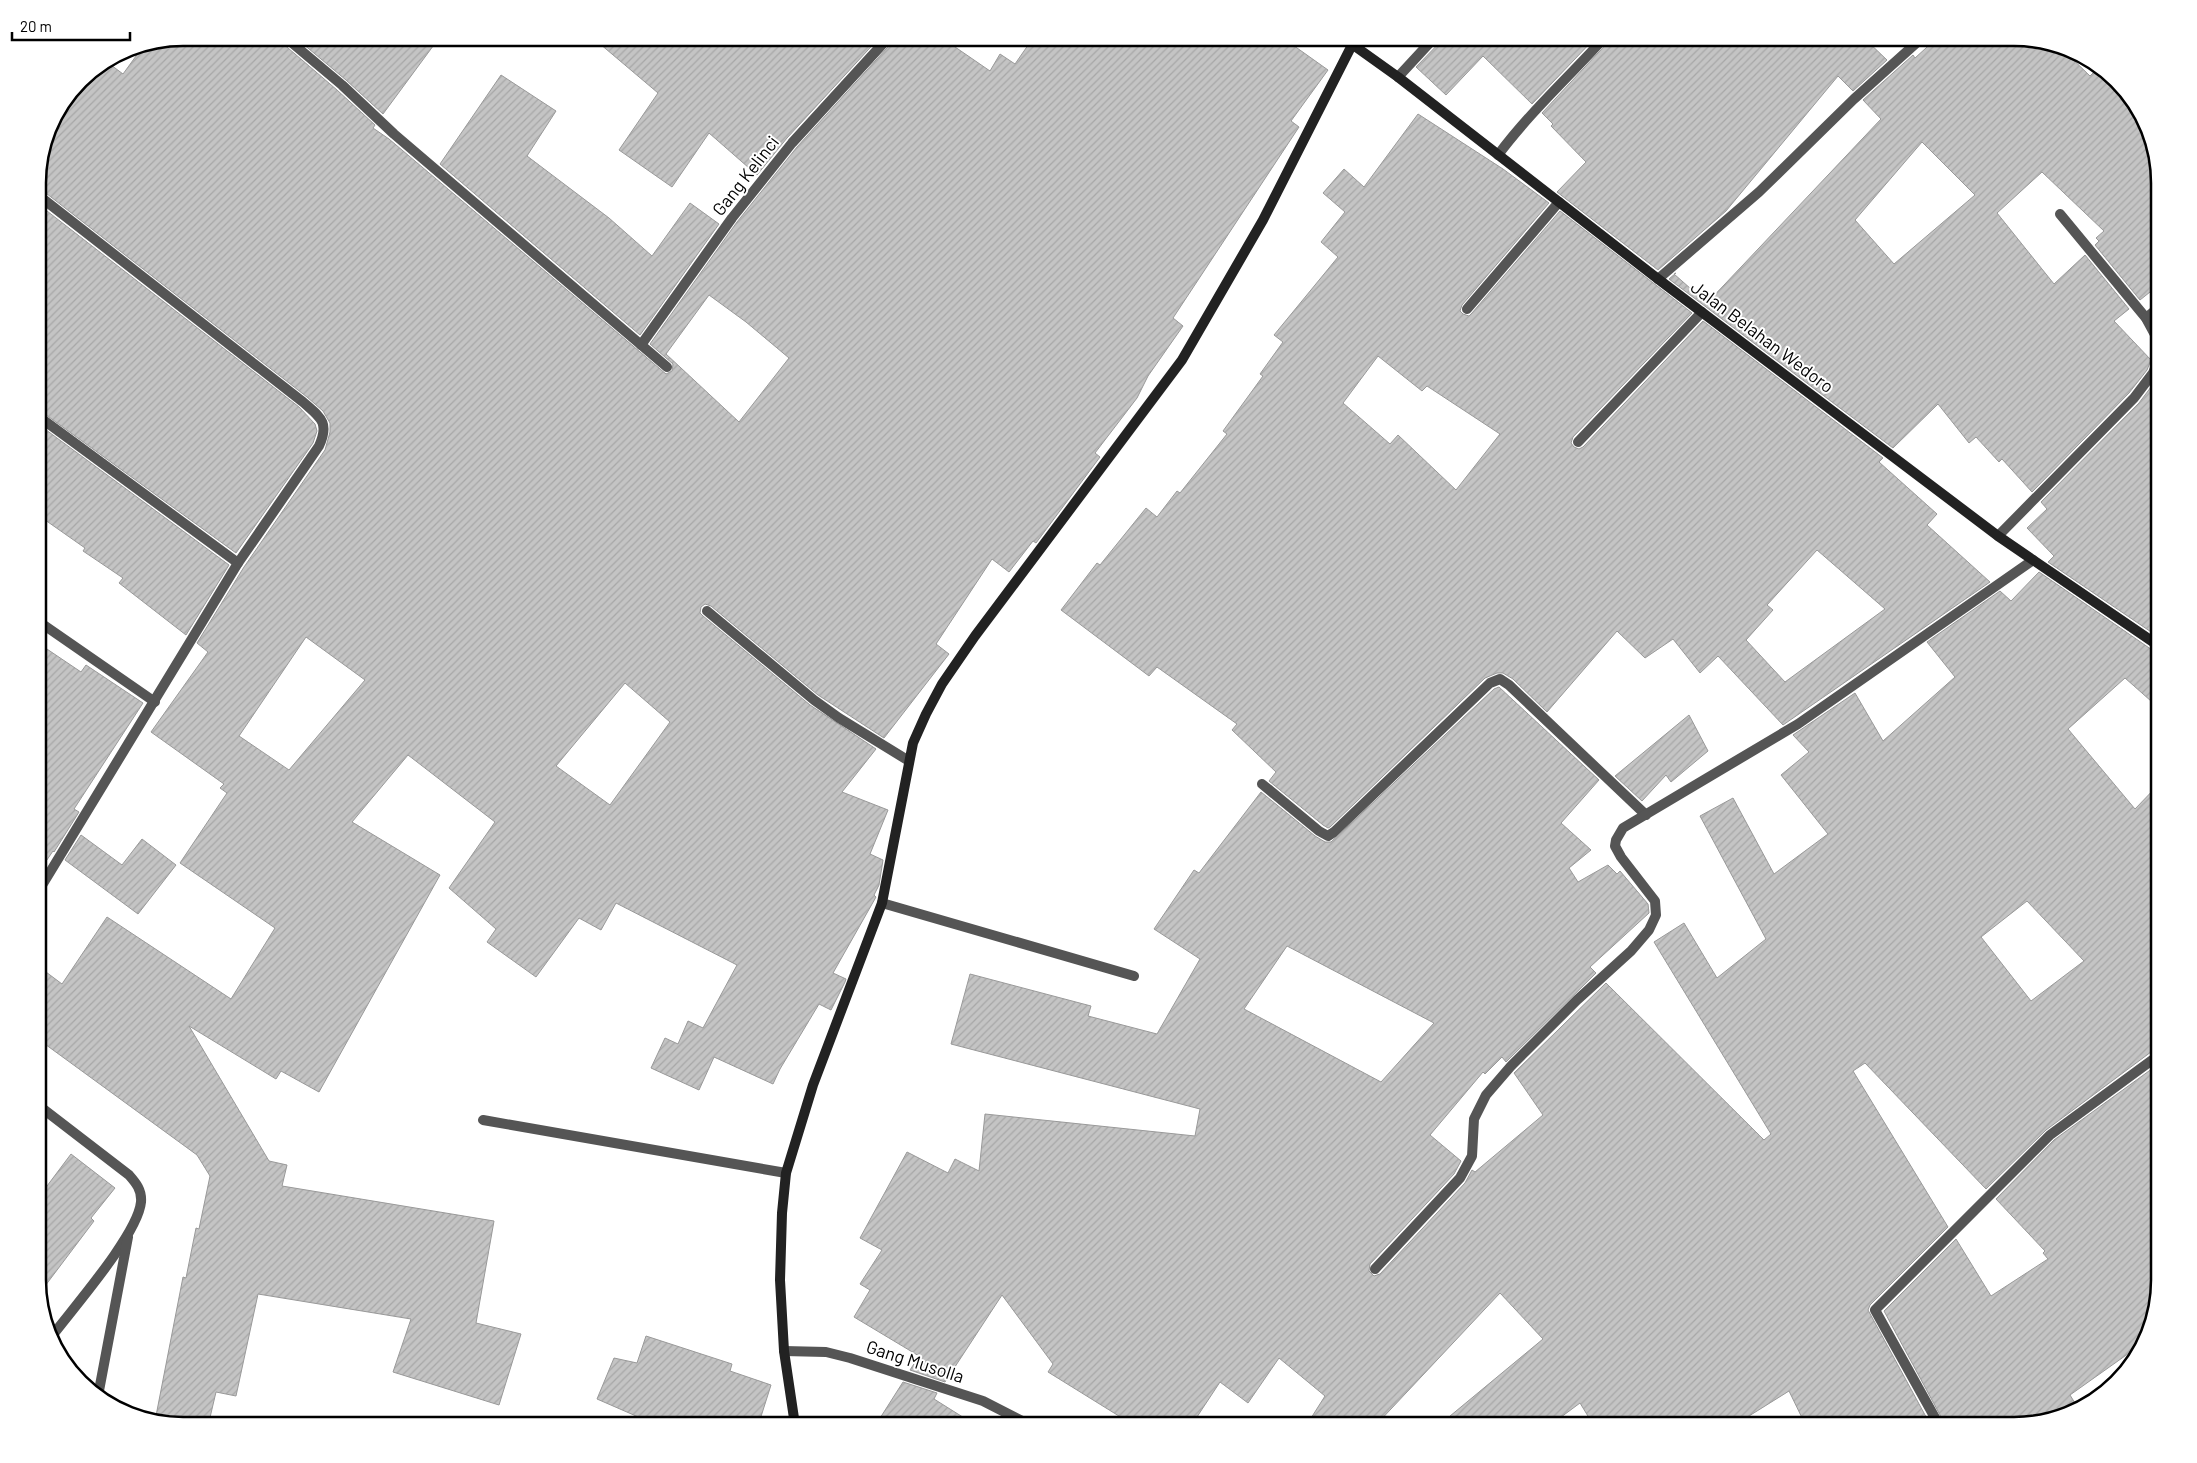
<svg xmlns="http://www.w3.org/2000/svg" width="2197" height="1463" font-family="Barlow,sans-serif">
	<defs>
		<pattern id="building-hatch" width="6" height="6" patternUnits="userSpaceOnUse" patternTransform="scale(1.25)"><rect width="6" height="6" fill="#c4c4c4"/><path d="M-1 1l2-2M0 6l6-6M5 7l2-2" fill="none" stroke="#a7a7a7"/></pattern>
	</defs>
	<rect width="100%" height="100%" fill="#fff"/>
	<!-- building -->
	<g fill="url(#building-hatch)" stroke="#999" fill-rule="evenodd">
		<path d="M183,38H278L281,42L337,90L375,125L373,128L389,139L666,374L672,371L673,364L650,344L737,222L797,147L896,38H942L990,71L1000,54L1015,64L1033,38H1283L1328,70L1291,121L1299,127L1173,318L1183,326L1148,376L1137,398L1095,453L1100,457L1036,543L1033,541L1009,572L992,559L936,644L949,654L884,738L818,695L711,606L705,604L701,607L700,613L703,616L810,705L876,749L842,792L888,810L870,854L883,860L879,885L874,895L876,897L833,973L846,979L845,982L831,1010L819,1004L780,1069L773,1084L714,1057L699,1090L651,1068L665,1038L678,1044L688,1021L703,1028L737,965L616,903L601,930L579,918L536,977L487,942L496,929L449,888L495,822L408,755L352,822L440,875L319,1092L281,1071L276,1079L189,1026L269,1161L287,1165L282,1186L494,1221L476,1323L521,1334L499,1405L393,1372L411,1319L258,1294L236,1396L216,1392L208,1426H183L155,1421L183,1277L186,1278L196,1228L199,1229L210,1176L197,1155L38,1039V966L62,984L107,917L231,999L275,928L180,863L227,793L220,788L224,784L151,732L208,652L197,643L244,567L325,450L330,432V423L323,411L307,397L42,190L38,188V174L49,127L80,80L107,62L123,74L144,45ZM709,295L746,322L789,358L739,422L666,354ZM306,637L365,680L289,770L239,736ZM625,683L670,722L610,805L556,766Z"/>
		<polygon points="296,38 439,38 383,114 346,80"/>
		<polygon points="593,38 879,38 787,138 757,175 709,133 672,187 619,150 658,93"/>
		<polygon points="1444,38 1595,38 1532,104 1483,56 1446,95 1416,67"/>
		<polygon points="1612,38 1864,38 1887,60 1853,91 1838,76 1726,211 1658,270 1557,192 1586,162 1551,126 1553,124 1542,113"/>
		<path d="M1937,38H2014L2058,45L2090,76L2099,67L2140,111L2160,183V284L2140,300L2095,245L2099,241L2096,238L2104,231L2042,172L1997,213L2054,284L2085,255L2129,309L2114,321L2151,360L2147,370L2129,393L2032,492L2002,459L1999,462L1976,437L1969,443L1938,404L1893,448L1669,279L1676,273L1674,274L1707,303L1881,119L1863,100L1913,55L1915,58ZM1922,142L1975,195L1894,264L1855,220Z"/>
		<polygon points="501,75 556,111 527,156 609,218 652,256 690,203 719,224 640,335 440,164"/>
		<path d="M1418,114L1503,169L1549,203L1462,305L1460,311L1463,314L1469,316L1472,313L1560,211L1692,313L1573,437L1571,443L1574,447L1579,449L1583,447L1703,321L1883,458L1879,462L1937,514L1927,525L1990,582L1783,725L1718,656L1700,673L1673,639L1645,658L1617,631L1547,712L1513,679L1503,673H1497L1485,678L1330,827L1328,828L1323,825L1269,781L1276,772L1232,730L1237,724L1157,667L1149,676L1061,610L1097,563L1100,565L1146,508L1157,517L1177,491L1180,493L1227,434L1223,431L1263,376L1260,374L1283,342L1274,335L1338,257L1321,242L1345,212L1323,193L1344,169L1364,187ZM1378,356L1422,391L1427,386L1500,434L1456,490L1398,435L1390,444L1343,403ZM1817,550L1885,609L1785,682L1746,640L1773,610L1767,605Z"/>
		<polygon points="38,204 299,407 315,424 317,431 313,443 236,553 38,409"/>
		<polygon points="2160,375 2160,638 2048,562 2054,556 2027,528 2047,509 2041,502 2139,403"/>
		<polygon points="38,424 229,565 186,635 119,583 123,578 83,551 85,548 38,515"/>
		<path d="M2039,572L2155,652L2160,653V709L2125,678L2068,729L2135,809L2160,783V1048L2155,1049L2046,1130L1986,1189L1865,1063L1853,1071L1948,1227L1870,1305L1868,1310L1931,1426H1806L1789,1391L1733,1426H1594L1580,1403L1549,1426H1438L1543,1339L1500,1293L1375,1426H1306L1325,1396L1279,1358L1248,1403L1220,1382L1191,1426H1135L1048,1372L1053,1364L1002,1295L945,1382L910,1370L919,1356L854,1317L870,1290L860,1284L882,1250L860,1238L907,1152L948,1173L955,1159L979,1171L985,1114L1195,1136L1200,1109L951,1044L970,974L1091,1006L1088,1016L1157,1034L1200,959L1154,929L1194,870L1199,873L1261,792L1315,836L1325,842H1331L1494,689L1499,687L1599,780L1561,823L1591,850L1569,868L1578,882L1608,865L1617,874L1620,871L1648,904L1649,913L1590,967L1596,973L1506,1062L1502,1057L1485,1074L1483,1072L1430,1135L1461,1161L1454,1174L1370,1264L1369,1271L1374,1276L1380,1274L1465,1183L1472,1170L1475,1172L1543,1115L1514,1073L1606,983L1764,1140L1771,1134L1654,942L1684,923L1717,978L1766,939L1700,816L1733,798L1774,874L1828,834L1781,775L1809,752L1793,735L1855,693L1883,741L1955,677L1927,642L2000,591L2011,601ZM2027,901L2084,961L2031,1001L1981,937ZM1287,946L1434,1023L1381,1082L1244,1009Z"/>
		<polygon points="38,643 81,672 86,665 143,703 74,809 79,812 54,852 53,851 38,873"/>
		<polygon points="1689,715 1708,751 1671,782 1666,775 1642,801 1615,776"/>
		<polygon points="81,835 122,865 142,839 176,865 138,914 65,860"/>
		<polygon points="2160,1063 2160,1280 2139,1346 2070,1395 2078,1408 2014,1426 1946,1426 1884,1311 1956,1239 1991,1296 2048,1259 2043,1253 2045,1251 1996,1199 2054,1140"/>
		<polygon points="71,1154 115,1188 91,1218 94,1221 39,1294 38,1198"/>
		<polygon points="646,1336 732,1364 730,1371 771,1385 758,1426 659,1426 597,1399 614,1358 637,1363"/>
		<polygon points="903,1382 937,1393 934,1399 977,1426 875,1426"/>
	</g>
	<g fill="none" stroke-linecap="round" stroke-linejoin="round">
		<!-- lane -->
		<polyline stroke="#555" stroke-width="10" points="483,1120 786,1173"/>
		<!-- street -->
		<g stroke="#555" stroke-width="10">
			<polyline points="285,37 342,85 394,134 667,367"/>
			<polyline points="1398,77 1435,37"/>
			<path d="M1498,155C1530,112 1569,77 1605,37"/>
			<path d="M38,195L303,402C320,417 330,422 319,446L238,563L41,887"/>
			<polyline points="2060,214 2146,318 2159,342"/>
			<polyline points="1658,279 1759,192 1854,99 1923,37"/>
			<polyline points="1467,309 1559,202"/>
			<polyline points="2146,318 2159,307"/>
			<polyline points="641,345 732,218 792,143 889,37"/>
			<polyline points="38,416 238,563"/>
			<polyline points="1578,442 1702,312"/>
			<polyline points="1998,536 2134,398 2153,373 2159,359"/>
			<polyline points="707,611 814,700 839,718 909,761"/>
			<polyline points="38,621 155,702"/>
			<polyline points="1262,784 1319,831 1328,836 1334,832 1490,683 1500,679 1509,685 1646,815"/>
			<polyline points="882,903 1134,976"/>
			<path d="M38,1105L129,1175C136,1183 142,1190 141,1202C138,1234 74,1307 52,1336"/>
			<polyline points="1375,1269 1460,1178 1472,1156 1474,1119 1486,1095 1511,1066 1577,1000 1631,951 1649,930 1656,915 1655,901 1621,857 1615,846 1616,840 1623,828 1798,724 2033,560"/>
			<polyline points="784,1351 826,1352 850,1358 983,1401 1030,1425"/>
			<polyline points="98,1396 128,1237"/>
			<polyline points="1939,1425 1875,1310 2050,1135 2159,1055"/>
		</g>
		<!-- secondary -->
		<g stroke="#222" stroke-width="10">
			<polyline points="1342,37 1398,77 1658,279 1998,536 2159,646"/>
			<polyline points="795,1425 784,1351 780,1280 782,1213 786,1173 813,1085 882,903 913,743 926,714 942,684 975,636 1182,360 1263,220 1352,45"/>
		</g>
	</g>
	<g text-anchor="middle" stroke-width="4" stroke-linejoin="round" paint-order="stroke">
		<!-- street labels -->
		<g font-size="18" fill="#000" stroke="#fff">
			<text transform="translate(746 176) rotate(-52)" y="6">Gang Kelinci</text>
			<text transform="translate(1762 337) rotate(37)" y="6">Jalan Belahan Wedoro</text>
			<text transform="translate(915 1362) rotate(18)" y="6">Gang Musolla</text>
		</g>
	</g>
	<!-- crop -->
	<path d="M0 0H2197V1463H0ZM183 46H2014A137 137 0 0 1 2151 183V1280A137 137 0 0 1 2014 1417H183A137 137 0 0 1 46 1280V183A137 137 0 0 1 183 46Z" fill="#fff" fill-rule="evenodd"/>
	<path fill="none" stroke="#000" stroke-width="2.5" d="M183 46H2014A137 137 0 0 1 2151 183V1280A137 137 0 0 1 2014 1417H183A137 137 0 0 1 46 1280V183A137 137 0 0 1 183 46Z"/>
	<!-- scale -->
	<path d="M12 32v8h118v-8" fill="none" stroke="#000000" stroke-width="2.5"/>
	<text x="20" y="32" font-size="15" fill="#000000" stroke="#ffffff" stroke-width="4" paint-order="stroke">20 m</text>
</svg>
